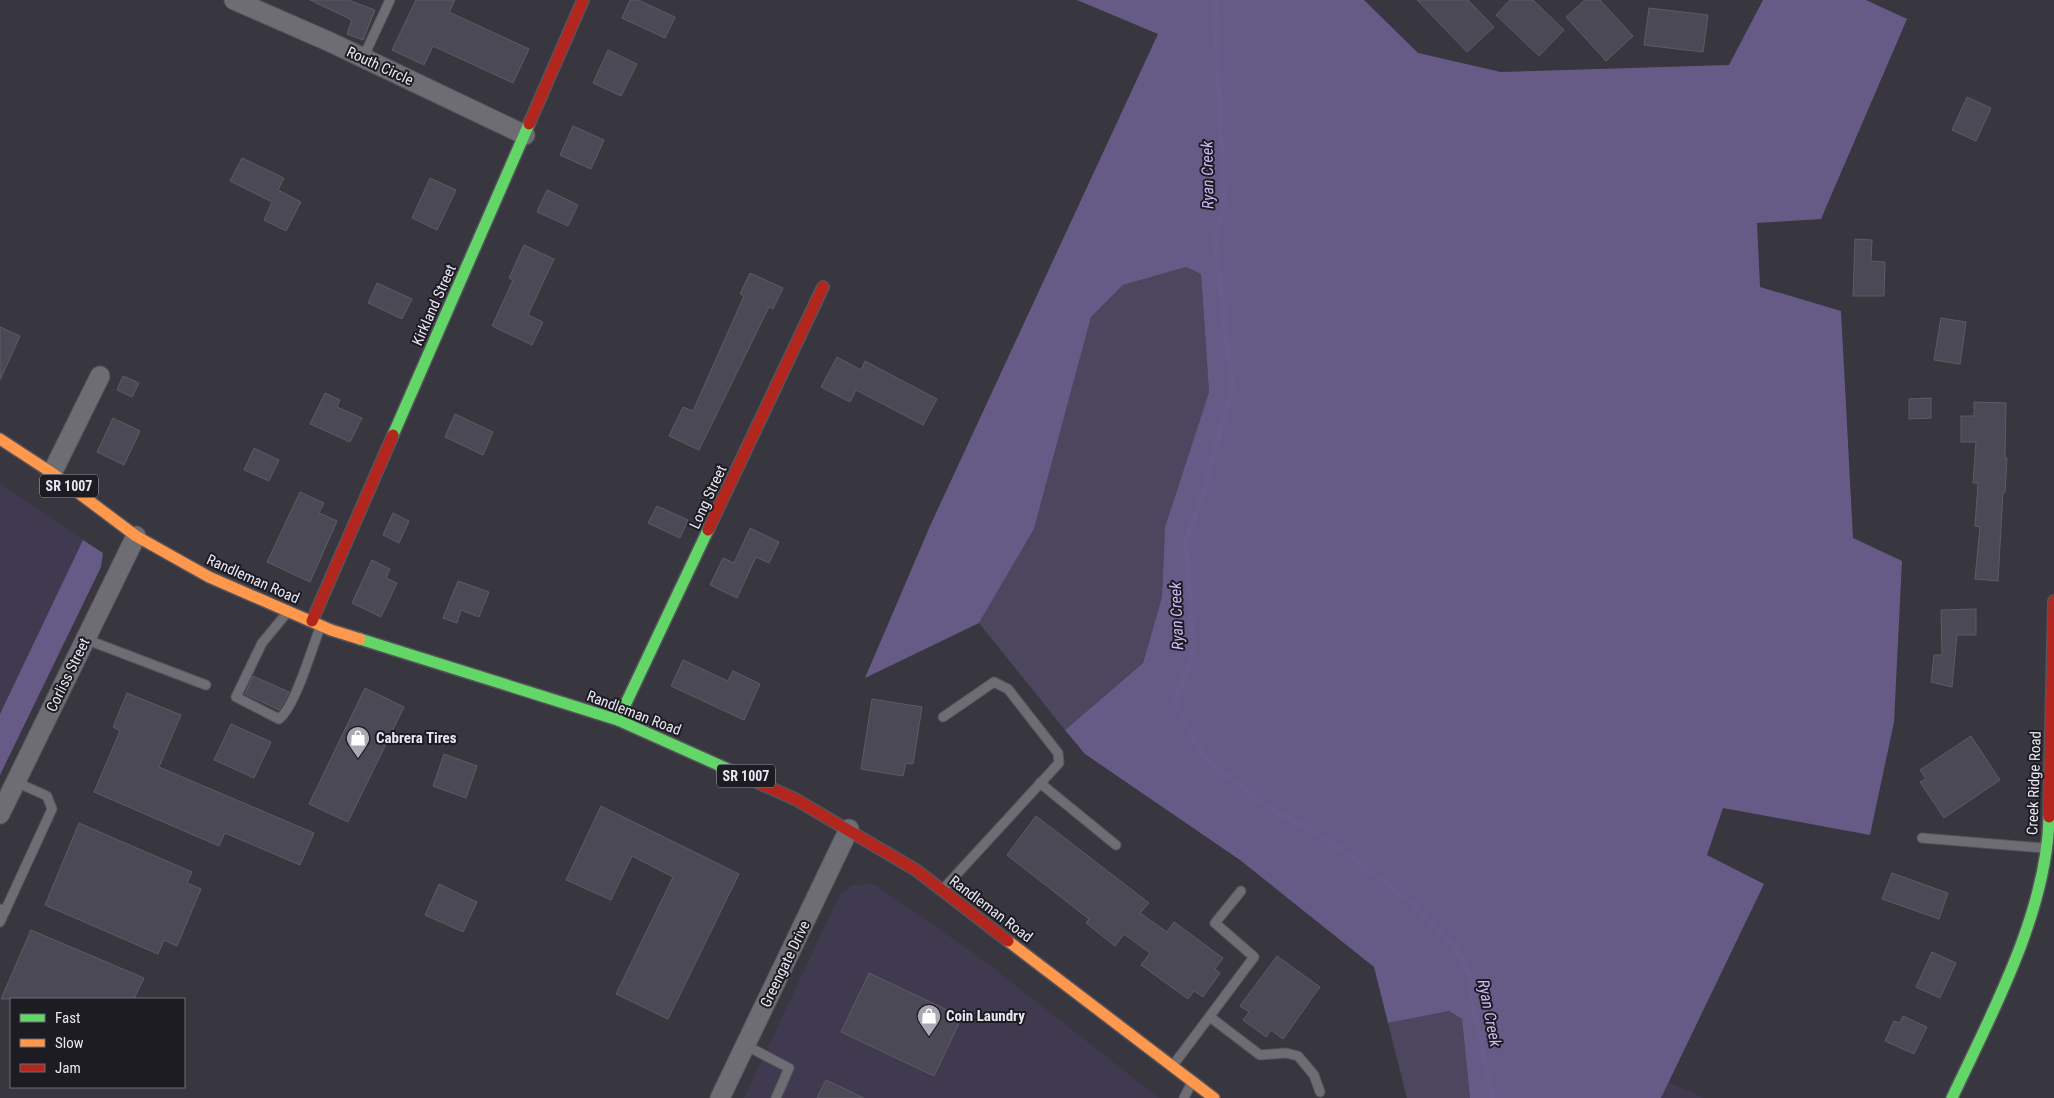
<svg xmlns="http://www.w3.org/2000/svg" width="2054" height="1098" font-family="'Roboto Condensed',sans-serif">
	<rect width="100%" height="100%" fill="#38363f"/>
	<!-- built -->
	<g fill="#3f3a4f">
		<polygon points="0,483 83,540 0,714"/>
		<polygon points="874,884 982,959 1159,1098 744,1098 840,894 852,885"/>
		<polygon points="1669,1082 1704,1098 1661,1098"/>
	</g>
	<!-- green -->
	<g fill="#4c465f">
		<polygon points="1186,267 1201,274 1209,392 1165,527 1162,597 1143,663 1065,730 979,623 1034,529 1091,317 1123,285"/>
		<polygon points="1449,1011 1462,1019 1470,1098 1407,1098 1388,1023"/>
	</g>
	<!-- forest -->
	<g fill="#665b87">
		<polygon points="1077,0 1364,0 1418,53 1501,72 1729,65 1763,0 1866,0 1907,19 1821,219 1757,223 1760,287 1841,311 1853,538 1902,561 1894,722 1870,835 1723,808 1707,855 1764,884 1661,1098 1470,1098 1462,1019 1449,1011 1388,1023 1374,967 1240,860 1085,754 1065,730 1143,663 1162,597 1165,527 1209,392 1201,274 1186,267 1123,285 1091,317 1034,529 979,623 865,678 930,526 1158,34"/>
		<polygon points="83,540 103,553 101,567 0,775 0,714"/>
	</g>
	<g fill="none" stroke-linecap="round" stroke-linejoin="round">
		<!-- stream -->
		<polyline stroke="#685d8a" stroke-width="5.5" points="1215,0 1224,208 1215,239 1232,386 1204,492 1186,540 1193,652 1175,702 1204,758 1268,807 1330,841 1413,904 1454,946 1471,978 1474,1010 1493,1098"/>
	</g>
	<!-- building -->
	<g fill="#4c4956" stroke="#5d5b63">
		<polygon points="310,0 348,0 375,10 363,40 347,34 352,20"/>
		<polygon points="416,0 455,0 449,12 529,49 513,83 433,46 424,65 392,50"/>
		<polygon points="630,0 638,0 675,17 665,38 622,18"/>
		<polygon points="1417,0 1468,0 1494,27 1467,52"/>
		<polygon points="1510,0 1533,0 1564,30 1539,56 1496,15"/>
		<polygon points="1585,0 1600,0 1633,36 1606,61 1566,17"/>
		<polygon points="1649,8 1708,15 1703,52 1644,45"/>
		<polygon points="608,50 637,64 621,96 593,83"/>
		<polygon points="1967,97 1991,108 1976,141 1952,130"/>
		<polygon points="573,126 604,140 591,169 560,155"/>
		<polygon points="242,158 284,178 278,190 301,202 286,231 264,220 272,202 230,181"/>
		<polygon points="430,178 456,190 437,230 412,218"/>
		<polygon points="547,190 578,205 568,226 537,212"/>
		<polygon points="1855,239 1872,240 1871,261 1885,262 1884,296 1853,296"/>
		<polygon points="524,245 554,259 528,315 543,322 532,345 492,326 513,280 509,278"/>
		<polygon points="750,273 783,288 773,309 769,307 699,450 669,436 683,407 693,411 744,296 740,294"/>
		<polygon points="377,283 412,299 402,319 368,303"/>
		<polygon points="1941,318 1966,322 1960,364 1934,360"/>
		<polygon points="0,327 20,336 0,380"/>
		<polygon points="837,357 861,370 865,361 937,399 923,425 856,390 850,402 821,387"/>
		<polygon points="123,376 139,383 132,397 117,390"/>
		<polygon points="325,393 340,400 337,407 362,418 350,442 310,424"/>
		<polygon points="1931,398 1931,418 1909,419 1909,399"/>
		<polygon points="1974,402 2006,403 2005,458 2007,458 2005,492 2003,492 1998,581 1975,579 1980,527 1975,526 1978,483 1973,483 1976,442 1961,442 1961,416 1974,416"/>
		<polygon points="455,414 493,432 483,455 445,437"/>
		<polygon points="113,418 140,431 124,465 97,452"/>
		<polygon points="254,448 279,460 269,481 244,470"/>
		<polygon points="300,492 324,503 319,513 337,521 310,582 267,562"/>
		<polygon points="657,506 688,520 680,538 648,523"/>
		<polygon points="393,513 409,521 399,543 383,535"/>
		<polygon points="750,528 779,542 769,563 756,557 737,598 710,585 723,558 734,563"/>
		<polygon points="372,560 390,569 386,578 397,583 381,617 352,603"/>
		<polygon points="458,581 489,592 479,617 461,610 457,623 443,618"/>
		<polygon points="1976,609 1976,635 1957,635 1952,687 1931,682 1934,655 1942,655 1941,610"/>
		<polygon points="683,660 728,681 733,671 760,684 744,720 671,686"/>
		<polygon points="253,676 289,692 279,710 245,694"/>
		<polygon points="365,688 404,707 348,822 309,804"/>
		<polygon points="127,693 181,715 159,767 314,833 300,865 225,833 219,846 94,792 120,731 113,727"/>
		<polygon points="872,699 922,707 913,764 906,763 903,776 861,769"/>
		<polygon points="231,724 271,742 254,778 214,760"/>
		<polygon points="1971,736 2000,780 1944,818 1920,782 1926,779 1920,770"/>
		<polygon points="444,754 477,766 466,798 433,786"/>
		<polygon points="601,806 739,874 668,1019 616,994 673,877 632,856 611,900 566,880"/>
		<polygon points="1036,816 1149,903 1140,913 1167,932 1174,922 1223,958 1215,969 1220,973 1203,997 1194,991 1188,999 1141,965 1150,953 1124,934 1115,946 1086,923 1089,919 1007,855"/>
		<polygon points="79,823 192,872 187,883 201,889 177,946 164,940 158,954 45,905"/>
		<polygon points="1892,873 1948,893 1939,919 1882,899"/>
		<polygon points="439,884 477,902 463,932 425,915"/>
		<polygon points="31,930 144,978 134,999 1,999"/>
		<polygon points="1932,952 1956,963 1940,998 1916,987"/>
		<polygon points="1277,956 1320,987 1283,1039 1271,1030 1266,1037 1243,1020 1249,1012 1240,1006"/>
		<polygon points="869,973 962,1017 934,1076 841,1032"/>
		<polygon points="1903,1016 1927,1027 1914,1054 1885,1041 1894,1021 1900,1023"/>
		<polygon points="826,1080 864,1098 817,1098"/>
	</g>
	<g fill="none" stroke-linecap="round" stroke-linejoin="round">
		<!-- lane casing -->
		<g stroke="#55535b" stroke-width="11">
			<g id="lane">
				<polyline points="363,58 390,0"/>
				<path d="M286,614L262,643L236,697L279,719C296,705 311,650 320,628"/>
				<polyline points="85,639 206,685"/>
				<polyline points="943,717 994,682 1008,689 1058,753 1059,763 944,888"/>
				<polyline points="1040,783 1116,845"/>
				<polyline points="1922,838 2043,848"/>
				<polyline points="0,909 5,911 52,809 47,796 16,782"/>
				<polyline points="0,922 5,911"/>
				<polyline points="1210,1017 1260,1055 1286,1053 1298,1056 1314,1075 1320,1092"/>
				<polyline points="745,1045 789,1068 776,1098"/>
				<polyline points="1174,1064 1254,957 1215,923 1241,891"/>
				<polyline points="1184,1098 1191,1084"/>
			</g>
		</g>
		<!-- street casing -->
		<g stroke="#55535b" stroke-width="21">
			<g id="street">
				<polyline points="234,0 330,42 525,135"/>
				<polyline points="52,473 100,376"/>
				<polyline points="0,814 136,536"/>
				<polyline points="720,1098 849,829"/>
			</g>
		</g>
		<!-- fast casing -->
		<g stroke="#55535b" stroke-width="14">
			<g id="fast">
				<polyline points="393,435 529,124"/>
				<polyline points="360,639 618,720 759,783"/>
				<polyline points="618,720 708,530"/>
				<path d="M1952,1098C1992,1013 2047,912 2049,817"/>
			</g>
		</g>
		<!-- slow casing -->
		<g stroke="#55535b" stroke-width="14">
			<g id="slow">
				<polyline points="0,439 52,473 136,536 209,577 331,630 360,639"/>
				<polyline points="1008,941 1214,1098"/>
			</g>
		</g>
		<!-- jam casing -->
		<g stroke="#55535b" stroke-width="14">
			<g id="jam">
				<polyline points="529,124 583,0"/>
				<polyline points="708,530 823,287"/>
				<polyline points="312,621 393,435"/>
				<polyline points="759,783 795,799 916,870 1008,941"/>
				<polyline points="2049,817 2054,601"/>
			</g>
		</g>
		<!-- lane -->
		<use href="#lane" stroke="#6e6d74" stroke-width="9"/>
		<!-- street -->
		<use href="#street" stroke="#6e6d74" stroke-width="19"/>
		<!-- fast -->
		<use href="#fast" stroke="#63d668" stroke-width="11"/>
		<!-- slow -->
		<use href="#slow" stroke="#ff974d" stroke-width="11"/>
		<!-- jam -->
		<use href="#jam" stroke="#b3261e" stroke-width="11"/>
	</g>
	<!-- icons -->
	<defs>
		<g id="shop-pin" transform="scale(1.25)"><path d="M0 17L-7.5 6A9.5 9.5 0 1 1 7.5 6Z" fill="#aaa8b3" stroke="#1d1c23"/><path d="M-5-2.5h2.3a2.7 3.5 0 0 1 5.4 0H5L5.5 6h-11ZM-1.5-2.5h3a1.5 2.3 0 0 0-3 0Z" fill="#fff"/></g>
	</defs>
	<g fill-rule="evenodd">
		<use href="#shop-pin" x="358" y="738"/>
		<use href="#shop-pin" x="929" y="1016"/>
	</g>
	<g text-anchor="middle" stroke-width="4" stroke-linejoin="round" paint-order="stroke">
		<!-- shield labels -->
		<g fill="#1d1c23" stroke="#aba9b3" stroke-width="1">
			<rect x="40" y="474.5" width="58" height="23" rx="4"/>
			<rect x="717" y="764.5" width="58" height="23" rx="4"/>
		</g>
		<g font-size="14" font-weight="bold" fill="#e8e6f1">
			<text x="69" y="491">SR 1007</text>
			<text x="746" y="781">SR 1007</text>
		</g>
		<!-- street labels -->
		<g font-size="15" fill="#e8e6f1" stroke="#1d1c23">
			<text transform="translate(380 66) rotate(25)" y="5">Routh Circle</text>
			<text transform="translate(434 305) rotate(-66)" y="5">Kirkland Street</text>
			<text transform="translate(708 497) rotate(-65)" y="5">Long Street</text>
			<text transform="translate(253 579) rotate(24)" y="5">Randleman Road</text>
			<text transform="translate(68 675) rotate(-64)" y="5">Corliss Street</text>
			<text transform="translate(634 713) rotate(21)" y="5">Randleman Road</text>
			<text transform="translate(2034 783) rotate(-88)" y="5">Creek Ridge Road</text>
			<text transform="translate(991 909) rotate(37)" y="5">Randleman Road</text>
			<text transform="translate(785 964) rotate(-64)" y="5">Greengate Drive</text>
		</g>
		<!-- poi labels -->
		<g font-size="15" font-weight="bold" fill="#e8e6f1" stroke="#1d1c23" text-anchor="start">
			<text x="376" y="743">Cabrera Tires</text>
			<text x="946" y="1021">Coin Laundry</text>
		</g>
		<!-- water labels -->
		<g font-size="16" font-style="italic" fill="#cabcf8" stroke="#1d1c23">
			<text transform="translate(1207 175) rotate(-91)" y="6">Ryan Creek</text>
			<text transform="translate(1176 616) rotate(-92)" y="6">Ryan Creek</text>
			<text transform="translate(1490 1013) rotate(79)" y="6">Ryan Creek</text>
		</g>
	</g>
	<!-- legend -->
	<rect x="10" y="998" width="175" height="90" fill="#1d1c23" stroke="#6e6d75"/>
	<rect x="20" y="1014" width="25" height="8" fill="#63d668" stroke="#6e6d75"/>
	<text x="55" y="1023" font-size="15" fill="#e8e6f1">Fast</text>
	<rect x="20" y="1039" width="25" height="8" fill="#ff974d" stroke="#6e6d75"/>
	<text x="55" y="1048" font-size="15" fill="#e8e6f1">Slow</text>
	<rect x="20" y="1064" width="25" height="8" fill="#b3261e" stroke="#6e6d75"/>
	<text x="55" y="1073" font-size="15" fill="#e8e6f1">Jam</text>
</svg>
